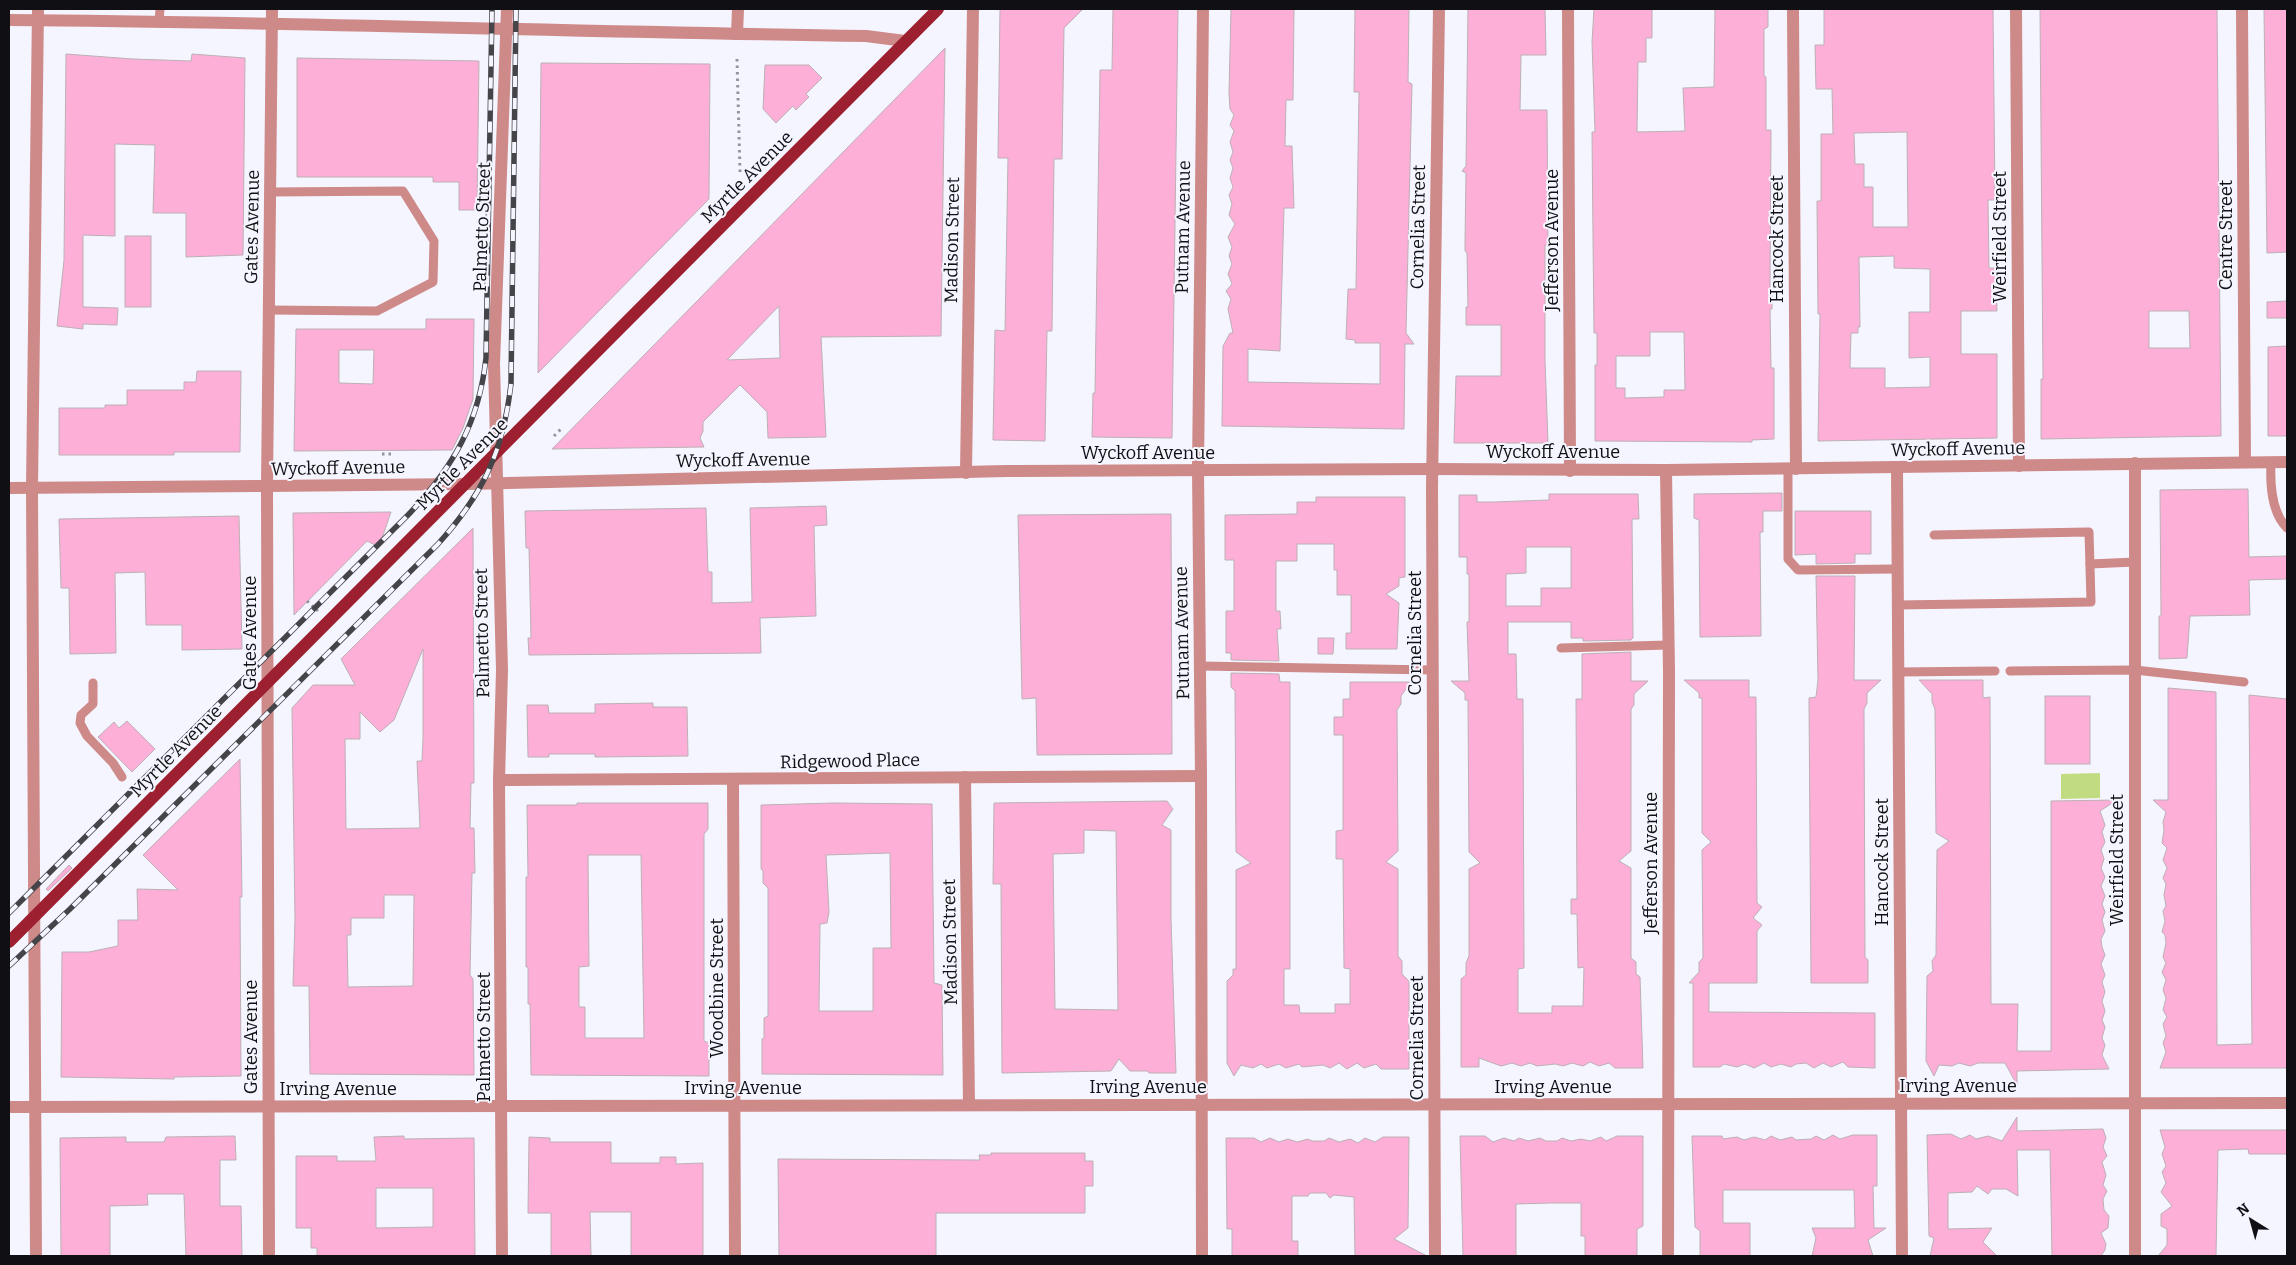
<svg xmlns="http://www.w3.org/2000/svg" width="2296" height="1265" font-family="Bitter,serif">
	<rect width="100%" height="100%" fill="#f5f5ff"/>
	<!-- green -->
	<polygon fill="#c1db80" points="2100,773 2100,798 2061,799 2061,774"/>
	<!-- building -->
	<g fill="#fdafd7" stroke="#bcb0b5" fill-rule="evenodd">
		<polygon points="1000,9 1083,9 1064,28 1062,159 1054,159 1052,331 1047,331 1045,441 993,440 995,330 1005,331 1008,158 998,158"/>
		<polygon points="1113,9 1178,9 1172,438 1092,437 1093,393 1095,393 1100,70 1112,70"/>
		<polygon points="1231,9 1294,9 1293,100 1286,100 1285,146 1292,146 1294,208 1284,208 1280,351 1248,349 1248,382 1380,384 1380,343 1355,343 1355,340 1346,339 1348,289 1356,289 1359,92 1354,92 1355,9 1409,9 1408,82 1412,84 1406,333 1414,344 1405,344 1404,429 1222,426 1223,346 1230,333 1233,333 1228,309 1231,299 1226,291 1232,284 1228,274 1232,264 1229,256 1232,247 1228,237 1235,224 1229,215 1232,204 1229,195 1233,187 1230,178 1233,168 1230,160 1233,152 1230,142 1234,131 1230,125 1234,115 1230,109 1229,93"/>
		<polygon points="1468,9 1545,9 1546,55 1521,55 1520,110 1547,110 1548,245 1545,245 1545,360 1548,443 1454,443 1456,376 1501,376 1501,325 1466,325 1466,307 1468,307 1467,253 1465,251 1465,243 1466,173 1462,171 1466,166"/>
		<path d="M1594,9H1652V38H1646V62H1638L1637,132L1685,131L1683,88L1714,87L1715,9H1768V27L1764,29V76L1766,77V130H1771L1770,289H1772V309H1770L1771,368H1774V439L1752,440V442L1595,441V365H1597V333H1594L1593,237L1592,132H1595L1592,42ZM1650,332H1684L1685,390H1664V397L1625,398V388H1616V356H1650Z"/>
		<path d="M1824,9H1993L1995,200H1988L1989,268H1996L1997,311H1961V354H1997V438L1818,441L1820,314H1818L1817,201H1821V134H1833L1832,89H1816L1815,45H1824ZM1907,132L1908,227H1873V187H1864V164H1855L1854,133ZM1894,256V268L1930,269V312H1909V358L1930,357V387L1885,388V368H1850L1851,333H1858V327H1860L1859,257Z"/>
		<path d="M2040,9H2217L2221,436L2041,439V379H2043ZM2149,311H2189L2190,348H2149Z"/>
		<polygon points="2264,9 2287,9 2287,252 2267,253"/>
		<path d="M945,48L941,336L821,337L826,437L768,438L767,412L740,385L703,422V431L700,438L704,447L552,449ZM779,306L780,358L727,360Z"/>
		<polygon points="66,54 133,59 191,61 192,54 245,58 243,255 186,257 186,213 153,213 155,145 115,144 115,236 83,235 83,307 118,308 117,325 83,324 83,329 57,326 64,260"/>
		<polygon points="297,58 479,61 477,210 459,210 459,182 433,182 433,177 297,177"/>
		<polygon points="541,63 710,64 709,199 538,373"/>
		<polygon points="765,65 809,65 822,78 806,94 809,97 796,110 793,106 776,123 763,109"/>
		<rect x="125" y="236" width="26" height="71"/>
		<polygon points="2287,301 2287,318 2267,318 2267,302"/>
		<path d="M426,319H474L473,399L463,428L452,450L294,451L296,329H426ZM339,350H374L373,384L339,383Z"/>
		<polygon points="2287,346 2287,436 2268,436 2268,347"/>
		<polygon points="197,371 241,371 240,452 174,452 174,455 59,455 59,408 105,408 105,405 127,405 127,390 184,390 184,382 196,382"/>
		<polygon points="2248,489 2249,557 2287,556 2287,579 2249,580 2250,615 2190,616 2187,658 2159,659 2159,616 2161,616 2160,490"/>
		<polygon points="1782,493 1782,511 1763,511 1763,532 1760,532 1761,636 1700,637 1699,520 1694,518 1694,494"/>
		<path d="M1549,494H1638L1639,519H1632L1633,638L1631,640L1583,641V638H1571V622H1508V654H1516L1517,699H1523L1524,968L1518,969V1013H1552V1006H1583L1584,967L1578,968L1577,914H1571V899H1577L1576,699H1582V654L1631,652V681H1648L1634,694V705L1631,709V851L1619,861L1631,868V958L1636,962V974L1640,977L1643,1068H1615L1609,1063L1599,1066L1590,1062L1583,1066L1572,1063L1563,1066L1555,1064L1537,1066L1530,1063L1521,1066L1512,1063L1501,1066L1479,1058V1067H1461V979L1466,975V963L1469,956V869L1480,863L1469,852L1468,700H1465V693L1451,681H1469L1467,622H1469V574H1467V557H1459V495H1477V502H1493L1549,500ZM1526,547H1571V588H1541V606H1506V574L1526,573Z"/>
		<polygon points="1316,497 1405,497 1405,577 1399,578 1399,586 1386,594 1399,603 1397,649 1346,649 1346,633 1351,633 1351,595 1337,595 1337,570 1334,570 1334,544 1297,544 1297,561 1276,561 1276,611 1280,611 1281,629 1277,629 1279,661 1231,660 1231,653 1226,653 1226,611 1234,611 1234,560 1225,560 1225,515 1297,514 1297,502 1316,502"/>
		<polygon points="826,506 827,525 814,526 816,616 760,618 761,653 529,655 528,638 531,638 529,548 526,548 525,511 706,508 708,572 712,572 712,603 752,602 750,508"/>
		<polygon points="1795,511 1871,511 1871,554 1855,554 1855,563 1816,564 1816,554 1795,555"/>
		<polygon points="391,512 379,547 367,541 294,615 293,513"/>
		<polygon points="1171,514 1172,754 1037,755 1036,698 1022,699 1018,515"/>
		<polygon points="239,516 242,649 182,650 182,625 146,625 145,572 115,573 116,653 70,654 69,588 61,588 59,519"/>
		<path d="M473,528L474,783H471L470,828H474L475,873H472L470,975L473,979L474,1075L310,1074L309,986H293L295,919L292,708L313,685H355L341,659ZM423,649V739L422,761H417L420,828L346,829L345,739H360V712L380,732L394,720ZM384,895H414L413,986L348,987L347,935H351V918H384Z"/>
		<polygon points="1816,576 1855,576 1854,680 1881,680 1867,693 1867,703 1864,709 1865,957 1868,960 1868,983 1811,983 1809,698 1816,697 1818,680"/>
		<polygon points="1318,638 1334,638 1333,654 1318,654"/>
		<polygon points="1231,673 1279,674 1280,682 1290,682 1290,969 1284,969 1284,1005 1299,1005 1300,1013 1335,1013 1335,1004 1350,1004 1350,969 1344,968 1343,859 1336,859 1336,831 1343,830 1343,735 1334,735 1334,717 1343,717 1343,699 1350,699 1350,682 1411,682 1401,696 1401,704 1397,710 1398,851 1386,862 1398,869 1398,956 1402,961 1402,974 1409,981 1409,1069 1381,1069 1376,1064 1364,1068 1357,1063 1347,1069 1339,1063 1330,1068 1323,1065 1302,1067 1299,1064 1286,1068 1279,1064 1267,1068 1261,1064 1253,1068 1241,1065 1234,1076 1227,1063 1227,981 1233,975 1233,969 1236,969 1236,870 1251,863 1236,852 1235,691 1231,687"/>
		<polygon points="1684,680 1749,680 1749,697 1756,697 1757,903 1762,907 1753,918 1762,925 1757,931 1757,983 1709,983 1709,1012 1875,1013 1875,1068 1848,1067 1843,1062 1831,1067 1823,1063 1814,1068 1806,1063 1796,1064 1791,1067 1781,1064 1771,1067 1764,1063 1754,1068 1745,1064 1737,1067 1724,1064 1720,1067 1693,1067 1693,983 1689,983 1699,972 1699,962 1703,958 1702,850 1711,842 1702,833 1702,698 1699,698 1699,693"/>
		<polygon points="1919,680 1983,680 1983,698 1990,697 1991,1004 2018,1004 2017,1051 2051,1051 2051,801 2117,800 2100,811 2105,825 2102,832 2105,842 2101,850 2104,859 2101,868 2105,877 2101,886 2105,896 2102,904 2105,912 2102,920 2105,931 2101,939 2102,947 2105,955 2101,964 2105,975 2102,982 2105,992 2102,1001 2105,1011 2102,1020 2105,1027 2102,1038 2105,1045 2102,1055 2109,1069 2017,1071 2017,1085 2005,1063 1978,1063 1970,1066 1959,1063 1952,1066 1939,1065 1934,1076 1926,1061 1927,976 1933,971 1932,961 1936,955 1937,850 1949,841 1936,833 1935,709 1932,702 1932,694"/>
		<polygon points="2168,688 2216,692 2217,1045 2252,1044 2249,695 2287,699 2287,1068 2160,1068 2166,1052 2163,1043 2166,1036 2163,1024 2167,1017 2163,1010 2166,998 2163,990 2166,980 2162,972 2166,963 2163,957 2166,943 2165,935 2162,932 2165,921 2163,911 2166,906 2164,895 2166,884 2163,878 2167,868 2163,860 2167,848 2162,843 2164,830 2163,822 2166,812 2153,800 2168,800"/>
		<rect x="2045" y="696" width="45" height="68"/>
		<polygon points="653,703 653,707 687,707 688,756 595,757 595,754 549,754 549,757 528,757 527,705 548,705 549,713 595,713 595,704"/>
		<polygon points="127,721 155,749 132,772 98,737 114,722 119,728"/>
		<polygon points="240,759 242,897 240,897 241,1076 174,1077 174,1079 61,1077 62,952 89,952 118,946 118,920 138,920 137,889 178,890 143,855"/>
		<path d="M1167,801L1173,809L1162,825L1171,830V919L1176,1073H1149L1147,1071H1130L1119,1059L1111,1071L1002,1073L1001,884H993L994,803ZM1084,830L1116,831L1118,1010L1055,1009L1053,854L1084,853Z"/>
		<path d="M577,803H708V829L704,834V1041L709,1043V1076L531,1075L530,1004H528V967H526V877H528L527,805H577ZM588,855H641L644,1038H585V1007H579V967L589,966Z"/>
		<path d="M833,803L932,804L934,983L942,985L943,1075L762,1074V1039L764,1038V1018L768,1016V888L763,883V871L761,869V805ZM890,853L891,948H873V1011H819L820,924L827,923L829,912L826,855Z"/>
		<polygon points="69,865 72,868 48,891 46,889"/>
		<polygon points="2017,1117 2017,1131 2103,1129 2106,1138 2103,1147 2107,1156 2102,1162 2106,1175 2103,1185 2107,1191 2103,1199 2104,1210 2109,1216 2108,1228 2101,1233 2106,1244 2105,1250 2101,1256 2052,1256 2050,1150 2017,1150 2018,1196 2006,1189 1992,1189 1988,1194 1977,1186 1972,1192 1948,1193 1948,1229 1992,1228 1983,1242 1997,1256 1930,1256 1934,1238 1929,1236 1927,1135 1951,1134 1961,1139 1970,1135 1976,1139 1988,1136 2002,1141"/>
		<polygon points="2160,1130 2287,1130 2287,1154 2249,1154 2248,1149 2218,1150 2216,1256 2158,1256 2167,1245 2167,1229 2161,1226 2161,1214 2172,1206 2161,1192 2166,1183 2162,1172 2166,1166 2162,1154 2165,1147"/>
		<polygon points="1833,1135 1840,1139 1853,1135 1877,1135 1877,1186 1873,1186 1874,1228 1886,1228 1868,1240 1873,1256 1812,1256 1816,1238 1812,1228 1855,1228 1854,1190 1723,1190 1723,1223 1750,1223 1750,1256 1700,1256 1700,1231 1695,1227 1692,1136 1722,1136 1723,1139 1737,1137 1744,1140 1754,1137 1765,1140 1771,1136 1780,1140 1792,1137 1796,1140 1811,1139 1816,1136 1824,1140"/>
		<polygon points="235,1136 236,1160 220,1160 220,1206 241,1206 242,1256 186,1256 184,1194 147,1194 148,1205 110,1206 110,1256 61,1256 60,1138 126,1137 126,1142 164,1142 166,1137"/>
		<path d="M404,1136V1139L474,1138L475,1256H317V1248H311V1228H296V1156H337V1161H376L374,1137ZM376,1188H433V1227L376,1228Z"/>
		<polygon points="1460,1136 1485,1136 1493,1142 1504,1138 1514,1141 1519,1138 1528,1141 1540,1138 1546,1141 1557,1141 1562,1138 1571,1141 1581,1139 1590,1141 1601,1137 1606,1141 1617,1136 1643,1136 1643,1226 1637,1229 1637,1256 1585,1256 1585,1236 1581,1236 1581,1203 1551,1203 1516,1204 1516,1256 1463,1256"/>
		<polygon points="529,1137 550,1138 550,1142 611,1142 611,1163 660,1163 660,1157 676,1157 676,1164 703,1163 703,1256 631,1256 631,1212 590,1212 591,1256 551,1256 551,1213 528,1213"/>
		<polygon points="1383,1137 1409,1137 1408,1228 1394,1239 1427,1256 1355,1256 1354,1197 1334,1195 1330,1198 1326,1193 1310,1193 1308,1196 1292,1196 1292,1241 1298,1241 1298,1256 1232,1256 1232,1229 1227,1229 1226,1138 1254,1138 1261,1142 1270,1138 1279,1142 1288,1139 1297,1142 1308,1139 1312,1141 1324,1141 1329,1138 1339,1142 1350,1139 1358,1143 1365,1138 1375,1142"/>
		<polygon points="991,1153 1085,1153 1085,1161 1093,1161 1093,1186 1085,1186 1085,1213 936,1213 936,1256 779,1256 778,1159 980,1160 979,1155 991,1155"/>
	</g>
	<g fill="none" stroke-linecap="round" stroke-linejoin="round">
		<!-- path -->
		<g stroke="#94949b" stroke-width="3" stroke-dasharray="2.5 4" stroke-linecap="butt">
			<polyline points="737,59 740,172"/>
			<polyline points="554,436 563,427"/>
			<polyline points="382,454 394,454"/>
			<polyline points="307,601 318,611"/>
		</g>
		<!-- service -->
		<g stroke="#ce8989" stroke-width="9">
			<polyline points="159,21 160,9"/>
			<polyline points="268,310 377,311 433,282 434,241 403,191 270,192"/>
			<path d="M2271,462C2270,484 2271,512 2287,528"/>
			<polyline points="1788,469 1788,559 1798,570 1897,569"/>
			<polyline points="2090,564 2135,562"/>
			<polyline points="1897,605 2091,602 2089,532 1934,535"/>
			<polyline points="1561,648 1668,645"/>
			<polyline points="1200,666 1433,670"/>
			<polyline points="2010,671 2135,670 2244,682"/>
			<polyline points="1898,672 1995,671"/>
			<polyline points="93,683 93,704 81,715 80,723 87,736 113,763 122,777"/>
		</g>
		<!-- pedestrian -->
		<polyline stroke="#ce8989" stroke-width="12" points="267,486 466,484"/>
		<!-- minor -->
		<g stroke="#ce8989" stroke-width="12">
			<polyline points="1568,9 1570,471"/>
			<polyline points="1793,9 1796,469"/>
			<polyline points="2016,9 2019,466"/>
			<polyline points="2242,9 2245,462"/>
			<path d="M9,20C294,22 580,32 866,36L905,41"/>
			<polyline points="737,34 738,9"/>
			<polyline points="1897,467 1902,1256"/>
			<polyline points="1666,470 1669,671 1668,1256"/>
			<polyline points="966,473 973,9"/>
			<polyline points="466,484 1006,471 1432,469 1666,470 2287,462"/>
			<polyline points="9,488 267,486"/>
			<polyline points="965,777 969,1105"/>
			<polyline points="499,780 1201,776"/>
			<polyline points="733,780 735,1256"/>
			<polyline points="9,1107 2287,1103"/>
			<polyline points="36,1256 32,488 38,9"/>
			<polyline points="269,1256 267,486 272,9"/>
			<polyline points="502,1256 499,780 502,670 494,364 507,9"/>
			<polyline points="1202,1256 1201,776 1198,470 1203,9"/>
			<polyline points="1435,1256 1432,488 1439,9"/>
			<polyline points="2135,1256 2135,463"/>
		</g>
		<!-- primary -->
		<polyline stroke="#9d2030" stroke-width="12" points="9,942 938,9"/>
		<!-- rail casing -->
		<g stroke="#444449" stroke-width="5.5">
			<g id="rail">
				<path d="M9,913L409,514C453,467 479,423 486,358L492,9"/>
				<path d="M9,966L70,909L438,544C483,494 503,452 511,384L516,9"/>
			</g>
		</g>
		<!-- rail -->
		<use href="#rail" stroke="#f5f5ff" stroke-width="4" stroke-dasharray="11" stroke-linecap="butt"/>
	</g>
	<g text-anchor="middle" stroke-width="4" stroke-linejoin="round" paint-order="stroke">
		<!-- street labels -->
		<g font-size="18" fill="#101014" stroke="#f5f5ff">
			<text transform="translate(747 177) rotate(-45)" y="6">Myrtle Avenue</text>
			<text transform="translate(252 227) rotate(-89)" y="6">Gates Avenue</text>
			<text transform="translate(482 227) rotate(-88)" y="6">Palmetto Street</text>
			<text transform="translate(1183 227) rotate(-89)" y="6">Putnam Avenue</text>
			<text transform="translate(1418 227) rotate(-89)" y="6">Cornelia Street</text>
			<text transform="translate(2226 235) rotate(-90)" y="6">Centre Street</text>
			<text transform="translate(2000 237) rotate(-90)" y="6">Weirfield Street</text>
			<text transform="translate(1777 239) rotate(-90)" y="6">Hancock Street</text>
			<text transform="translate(952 240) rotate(-89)" y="6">Madison Street</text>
			<text transform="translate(1552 240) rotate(-90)" y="6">Jefferson Avenue</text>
			<text transform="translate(1958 449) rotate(-1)" y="6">Wyckoff Avenue</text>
			<text x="1553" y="458">Wyckoff Avenue</text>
			<text x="1148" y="459">Wyckoff Avenue</text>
			<text transform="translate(743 460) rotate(-1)" y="6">Wyckoff Avenue</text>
			<text transform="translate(462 464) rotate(-45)" y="6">Myrtle Avenue</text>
			<text transform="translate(338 468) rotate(-1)" y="6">Wyckoff Avenue</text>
			<text transform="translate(250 633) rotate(-90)" y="6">Gates Avenue</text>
			<text transform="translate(482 633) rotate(-91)" y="6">Palmetto Street</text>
			<text transform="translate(1182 633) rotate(-91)" y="6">Putnam Avenue</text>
			<text transform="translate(1415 633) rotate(-90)" y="6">Cornelia Street</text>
			<text transform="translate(176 751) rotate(-45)" y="6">Myrtle Avenue</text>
			<text transform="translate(850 761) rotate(-1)" y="6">Ridgewood Place</text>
			<text transform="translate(2117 860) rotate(-90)" y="6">Weirfield Street</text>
			<text transform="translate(1882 862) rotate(-90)" y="6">Hancock Street</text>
			<text transform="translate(1651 863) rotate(-90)" y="6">Jefferson Avenue</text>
			<text transform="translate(950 942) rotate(-91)" y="6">Madison Street</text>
			<text transform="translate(717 988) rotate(-90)" y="6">Woodbine Street</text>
			<text transform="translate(251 1037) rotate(-90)" y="6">Gates Avenue</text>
			<text transform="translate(484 1037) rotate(-90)" y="6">Palmetto Street</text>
			<text transform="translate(1417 1038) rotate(-90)" y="6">Cornelia Street</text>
			<text x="1958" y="1092">Irving Avenue</text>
			<text x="1148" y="1093">Irving Avenue</text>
			<text x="1553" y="1093">Irving Avenue</text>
			<text x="743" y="1094">Irving Avenue</text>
			<text x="338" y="1095">Irving Avenue</text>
		</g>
	</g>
	<!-- border -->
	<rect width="2296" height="1265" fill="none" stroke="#101014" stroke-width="20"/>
	<!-- north arrow -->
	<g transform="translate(2251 1220) rotate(323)" stroke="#f5f5ff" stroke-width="4" paint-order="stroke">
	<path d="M0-4L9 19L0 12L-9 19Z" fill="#101014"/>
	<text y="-8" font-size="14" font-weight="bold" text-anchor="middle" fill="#101014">N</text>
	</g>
</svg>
